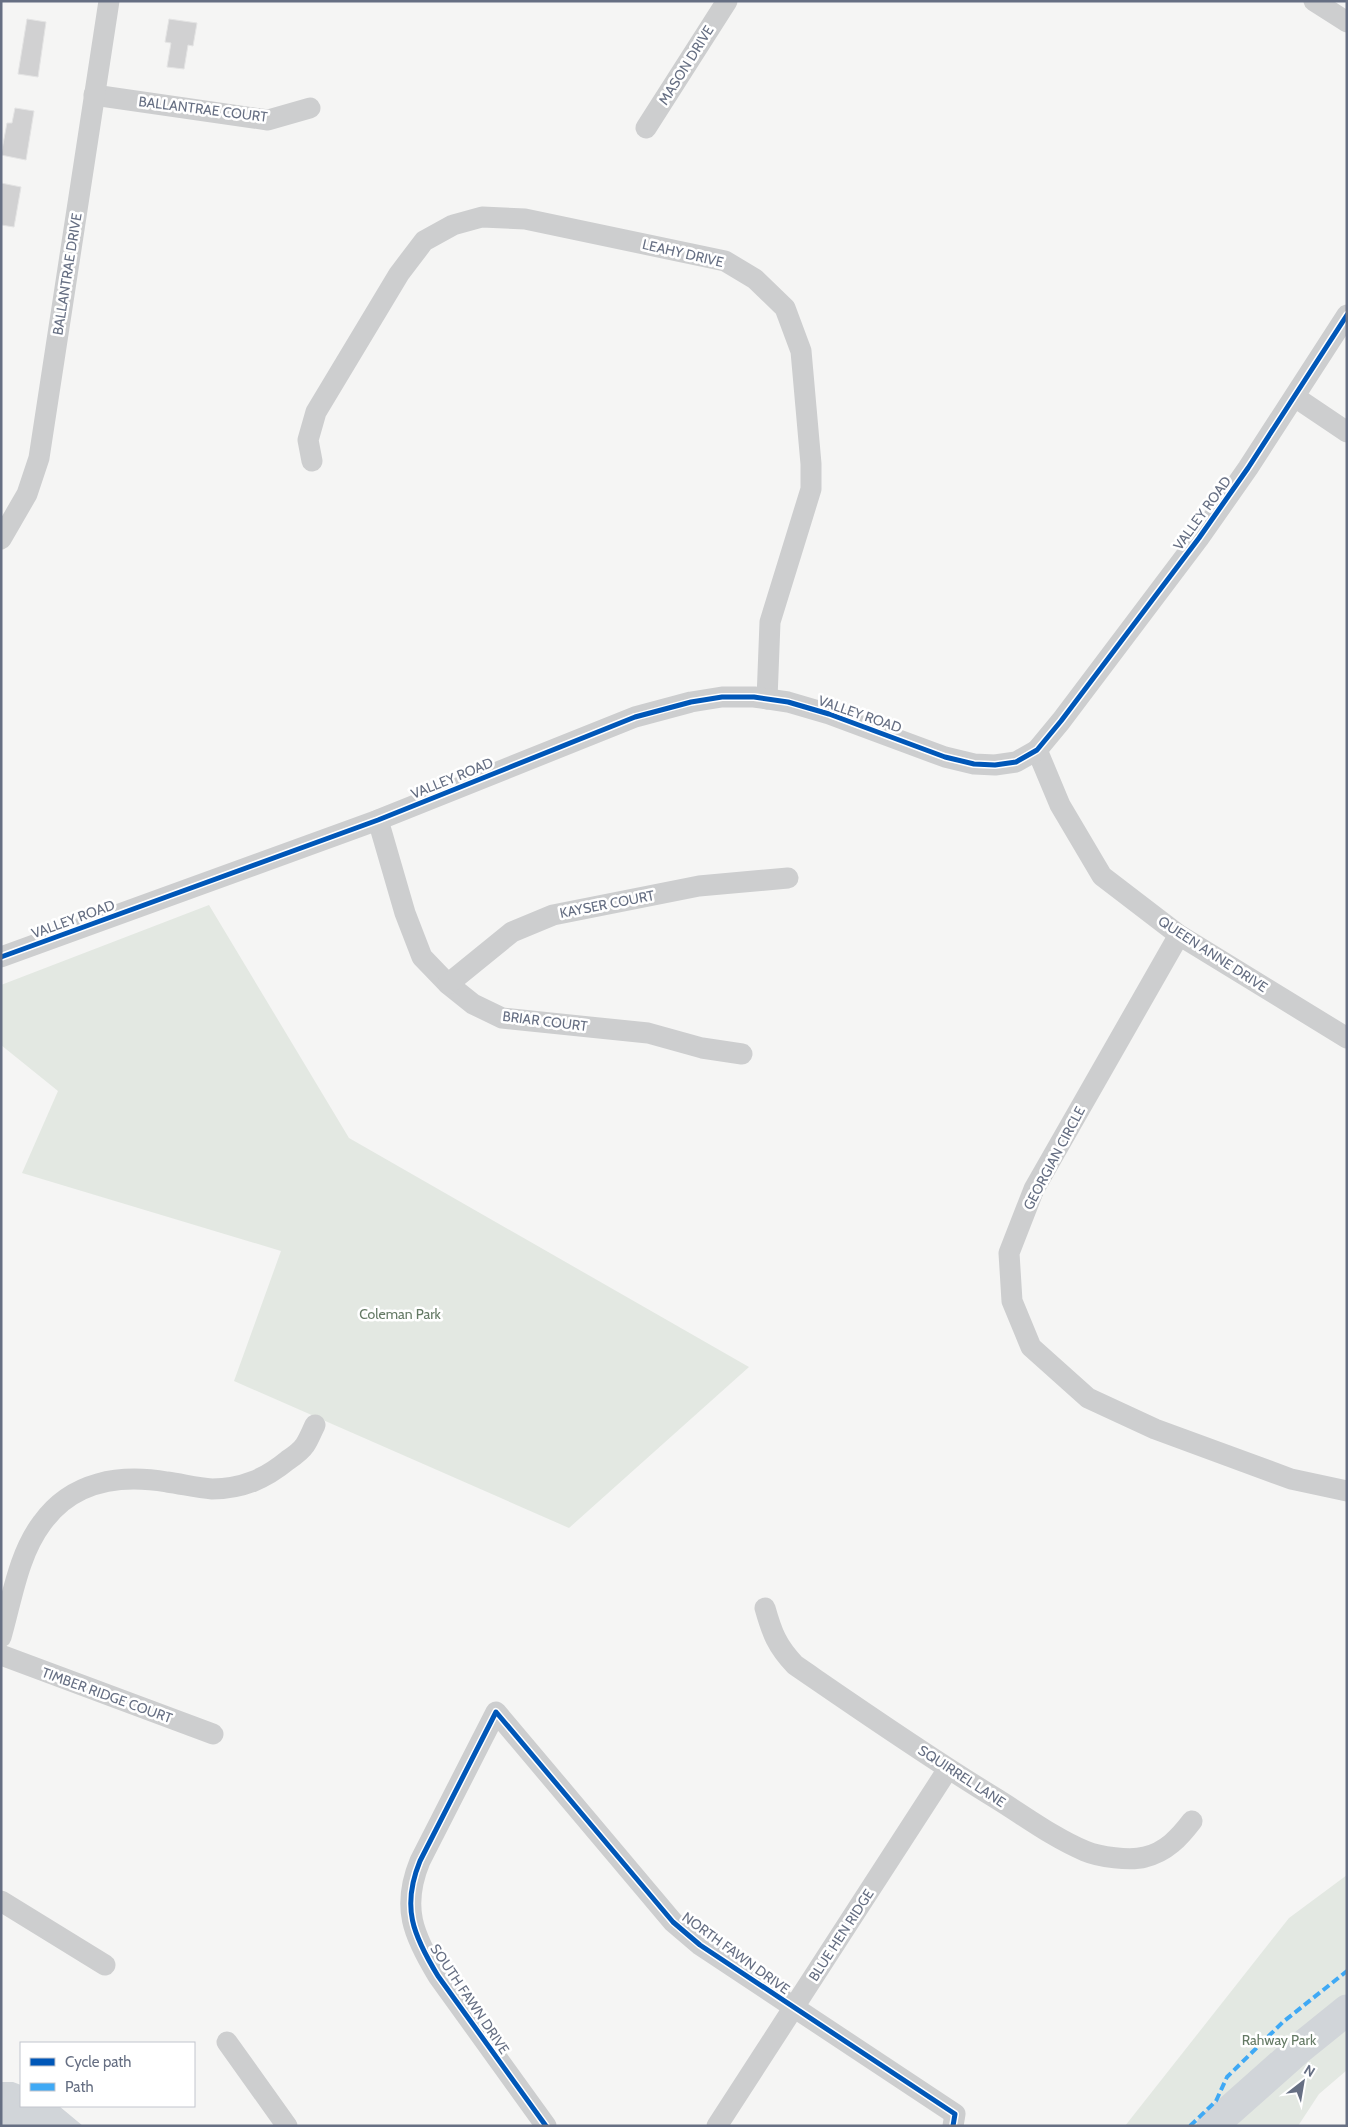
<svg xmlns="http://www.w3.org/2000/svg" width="1348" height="2127" font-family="Cabin,sans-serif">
	<rect width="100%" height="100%" fill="#f5f5f4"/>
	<!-- green -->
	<g fill="#e3e8e2">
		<polygon points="209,905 349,1138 749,1367 569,1528 234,1381 281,1251 22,1173 58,1091 1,1045 1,985"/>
		<polygon points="1347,1875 1347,2070 1319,2094 1298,2126 1125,2126 1289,1918"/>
	</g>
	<!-- water -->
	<polygon fill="#d1d5d9" points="1,2082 13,2082 21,2085 21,2106 59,2106 83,2126 1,2126"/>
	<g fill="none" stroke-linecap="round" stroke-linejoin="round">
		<!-- river -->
		<polyline stroke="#d1d5d9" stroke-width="31" points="1212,2126 1300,2048 1347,2010"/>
	</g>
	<!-- building -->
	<g fill="#d1d1d2" stroke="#e4e4e4">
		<polygon points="27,19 46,22 38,77 18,74"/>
		<polygon points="169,19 197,23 193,46 188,45 184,69 167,67 171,43 165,42"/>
		<polygon points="15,108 34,111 26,160 1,155 7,123 12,123"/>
		<polygon points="1,183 21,187 14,227 1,225"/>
	</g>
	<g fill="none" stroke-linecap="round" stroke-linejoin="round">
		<!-- minor -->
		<g stroke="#cdcecf" stroke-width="21">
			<polyline points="1314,1 1347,22"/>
			<polyline points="94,95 268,120 310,108"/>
			<polyline points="646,128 727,1"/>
			<polyline points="1295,397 1347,432"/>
			<polyline points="312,461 308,440 316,412 399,274 424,241 453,225 482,217 525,219 725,261 755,279 785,308 801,351 811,464 811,489 770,622 767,699"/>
			<polyline points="1,539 27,494 39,458 109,1"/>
			<polyline points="1037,750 1060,805 1102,876 1179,935 1347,1038"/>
			<polyline points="378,820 405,913 422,957 448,984 473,1004 502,1018 648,1033 702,1048 742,1054"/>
			<polyline points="1179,935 1034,1189 1009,1253 1012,1301 1031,1347 1088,1398 1155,1429 1291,1479 1347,1491"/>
			<polyline points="1,957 378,820 635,717 691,702 722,697 754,697 788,702 829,714 945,757 974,764 995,765 1016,762 1037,750 1061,721 1199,538 1248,468 1347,315"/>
			<polyline points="448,984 512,932 553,915 699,886 788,878"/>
			<path d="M765,1608C772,1633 777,1646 795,1665C862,1711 928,1757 997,1799C1026,1817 1054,1838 1085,1851C1099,1857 1130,1861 1145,1857C1166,1852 1179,1838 1192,1821"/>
			<path d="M1,1637C12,1599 18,1555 42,1523C72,1481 120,1474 167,1482C182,1484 197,1488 212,1489C242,1489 265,1479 288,1460C294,1456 301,1451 305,1445C309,1439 312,1431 315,1425"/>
			<polyline points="1,1655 213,1734"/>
			<polyline points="1,1901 105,1965"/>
			<polyline points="227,2042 287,2126"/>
			<path d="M546,2126L438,1976C413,1935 401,1907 420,1861L496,1712L673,1922L700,1945L955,2114L953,2126"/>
			<polyline points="717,2126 948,1769"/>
		</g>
		<!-- quiet -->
		<polyline stroke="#3fa9f5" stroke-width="4" stroke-dasharray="8 4" stroke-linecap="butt" points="1190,2126 1216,2101 1227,2077 1283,2022 1347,1971"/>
		<!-- cycleway casing -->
		<g stroke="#fff" stroke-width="8">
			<g id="cycleway">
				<polyline points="1,957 378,820 635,717 691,702 722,697 754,697 788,702 829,714 945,757 974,764 995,765 1016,762 1037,750 1061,721 1199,538 1248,468 1347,315"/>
				<path d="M546,2126L438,1976C413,1935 401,1907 420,1861L496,1712L673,1922L700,1945L955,2114L953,2126"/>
			</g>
		</g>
		<!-- cycleway -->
		<use href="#cycleway" stroke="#0057b8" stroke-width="5"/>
	</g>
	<g text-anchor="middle" stroke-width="5" stroke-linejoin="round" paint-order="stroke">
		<!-- street labels -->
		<g font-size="14" fill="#666f83" stroke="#fff">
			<text transform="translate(686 65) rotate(-58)" y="5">MASON DRIVE</text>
			<text transform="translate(203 109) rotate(7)" y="5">BALLANTRAE COURT</text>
			<text transform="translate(683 253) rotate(13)" y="5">LEAHY DRIVE</text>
			<text transform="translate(67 274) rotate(-81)" y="5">BALLANTRAE DRIVE</text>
			<text transform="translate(1202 513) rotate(-54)" y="5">VALLEY ROAD</text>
			<text transform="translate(860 714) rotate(19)" y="5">VALLEY ROAD</text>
			<text transform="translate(452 778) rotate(-22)" y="5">VALLEY ROAD</text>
			<text transform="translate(607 904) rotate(-11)" y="5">KAYSER COURT</text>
			<text transform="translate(73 919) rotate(-20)" y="5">VALLEY ROAD</text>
			<text transform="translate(1213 954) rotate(33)" y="5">QUEEN ANNE DRIVE</text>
			<text transform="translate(545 1021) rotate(7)" y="5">BRIAR COURT</text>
			<text transform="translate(1054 1158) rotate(-62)" y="5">GEORGIAN CIRCLE</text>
			<text transform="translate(107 1695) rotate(20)" y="5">TIMBER RIDGE COURT</text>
			<text transform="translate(962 1776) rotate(33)" y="5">SQUIRREL LANE</text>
			<text transform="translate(841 1935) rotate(-57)" y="5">BLUE HEN RIDGE</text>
			<text transform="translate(736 1953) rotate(36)" y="5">NORTH FAWN DRIVE</text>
			<text transform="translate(470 1999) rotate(56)" y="5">SOUTH FAWN DRIVE</text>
		</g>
		<!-- park labels -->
		<g font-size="14" fill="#657a65" stroke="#fff">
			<text x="400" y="1319">Coleman Park</text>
			<text x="1279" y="2045">Rahway Park</text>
		</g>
	</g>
	<!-- border -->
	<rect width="1348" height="2127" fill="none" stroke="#666f83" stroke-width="5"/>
	<!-- legend -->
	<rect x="20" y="2042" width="175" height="65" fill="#ffffff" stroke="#c2c5cd"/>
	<rect x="30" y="2058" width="25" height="8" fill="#0057b8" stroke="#c2c5cd"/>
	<text x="65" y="2067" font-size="15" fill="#666f83">Cycle path</text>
	<rect x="30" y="2083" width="25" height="8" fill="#3fa9f5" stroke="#c2c5cd"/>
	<text x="65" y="2092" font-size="15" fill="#666f83">Path</text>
	<!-- north arrow -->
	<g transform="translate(1303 2082) rotate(31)" stroke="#ffffff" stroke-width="4" paint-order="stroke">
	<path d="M0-4L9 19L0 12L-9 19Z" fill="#666f83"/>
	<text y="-8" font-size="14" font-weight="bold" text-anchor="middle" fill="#666f83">N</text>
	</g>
</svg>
